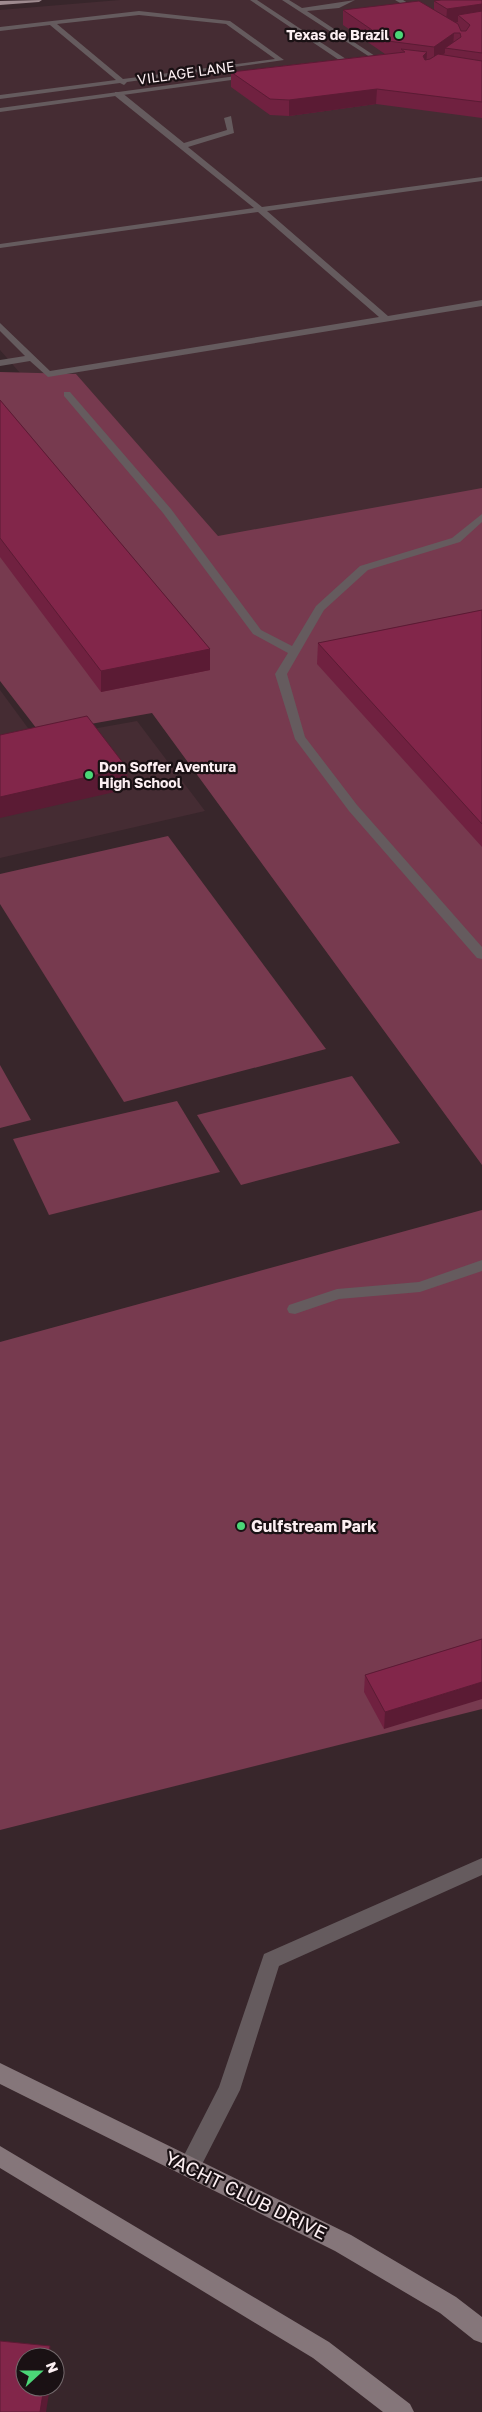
<svg xmlns="http://www.w3.org/2000/svg" width="482" height="2412" font-family="'Golos Text',sans-serif">
	<rect width="100%" height="100%" fill="#38262b"/>
	<!-- built -->
	<g fill="#452c33">
		<polygon points="120,0 482,0 482,1073 103,468 0,350 0,10"/>
		<polygon points="0,690 36,739 137,721 205,811 0,858"/>
	</g>
	<!-- green -->
	<g fill="#773a4f">
		<polygon points="0,372 76,374 218,536 482,488 482,1165 152,713 40,733 0,681"/>
		<polygon points="168,836 326,1049 124,1102 0,904 0,874"/>
		<polygon points="0,1065 31,1120 0,1128"/>
		<polygon points="352,1076 400,1143 241,1185 197,1115"/>
		<polygon points="177,1101 220,1172 49,1215 13,1139"/>
		<polygon points="482,1210 482,1709 0,1830 0,1342"/>
	</g>
	<g fill="none" stroke-linecap="round" stroke-linejoin="round">
		<!-- lane -->
		<g fill="#655b5e" fill-rule="evenodd">
			<polygon points="395,0 403,0 424,13 419,14"/>
			<path d="M139,11L230,21L284,60L127,82L124,85L120,83L0,99V95L116,80L50,25L0,31V27ZM139,15L226,24L275,59L123,79L57,24Z"/>
			<polygon points="115,92 121,92 184,143 227,130 224,118 231,116 234,133 188,147 262,207 482,177 482,181 267,211 388,316 482,300 482,306 48,377 30,361 0,366 0,360 25,356 0,331 0,323 50,371 379,317 258,212 0,248 0,244 254,208 115,96"/>
			<polygon points="64,392 70,392 171,509 261,630 292,646 316,606 360,566 452,538 482,514 482,522 460,542 368,570 324,610 287,674 305,737 357,805 482,947 482,959 477,958 349,811 295,739 275,674 288,653 253,634 163,513 64,396"/>
			<polygon points="482,1260 482,1271 420,1292 339,1299 295,1314 289,1313 287,1309 289,1305 337,1289 419,1282"/>
			<polygon points="482,1858 482,1875 279,1966 240,2090 197,2174 189,2177 181,2174 178,2167 219,2087 264,1954"/>
		</g>
		<!-- street -->
		<g fill="#655b5e" fill-rule="evenodd">
			<polygon points="250,0 257,0 349,61 362,65 359,67 345,64"/>
			<polygon points="282,0 289,0 302,8 355,0 339,8 307,11 378,58 373,59"/>
			<polygon points="251,74 255,76 253,77 0,112 0,108"/>
		</g>
		<!-- secondary -->
		<g fill="#85767a" fill-rule="evenodd">
			<polygon points="0,2063 351,2235 456,2297 482,2317 482,2343 474,2340 440,2313 335,2251 0,2084"/>
			<polygon points="0,2146 329,2342 410,2404 414,2412 383,2412 313,2358 0,2168"/>
		</g>
		<!-- primary -->
		<polygon fill="#9e8a8f" fill-rule="evenodd" points="42,0 39,2 0,5 0,1"/>
	</g>
	<!-- wall -->
	<g fill="#702140">
		<polygon points="482,0 482,118 376,104 289,116 270,115 231,87 231,72 385,54 343,25 343,10 434,10 434,1"/>
		<polygon points="0,400 210,649 210,670 101,692 0,557"/>
		<polygon points="482,610 482,847 317,664 318,643"/>
		<polygon points="482,1639 384,1729 364,1692 365,1675"/>
	</g>
	<!-- shaded-wall -->
	<g fill="#5b1b34">
		<polygon points="482,4 482,19 458,15 458,22 446,23 447,9"/>
		<polygon points="454,33 453,47 445,48 445,53 434,62 434,47"/>
		<polygon points="427,52 426,67 423,56"/>
		<polygon points="377,89 376,104 289,116 289,100"/>
		<polygon points="210,649 210,670 101,692 101,671"/>
		<polygon points="127,768 128,789 0,818 0,797"/>
		<polygon points="482,1682 482,1699 384,1729 385,1712"/>
		<polygon points="50,2346 51,2357 48,2357"/>
		<polygon points="44,2387 50,2387 46,2412 40,2412"/>
	</g>
	<!-- building -->
	<g fill="#82264a" stroke="#5b1b34">
		<polygon points="441,0 482,0 482,4 447,9 434,1"/>
		<polygon points="419,1 458,24 461,31 466,31 470,25 458,15 482,11 482,53 445,48 461,37 460,33 454,33 434,47 388,41 343,10"/>
		<polygon points="401,49 427,52 423,56 425,60 430,59 438,54 482,61 482,102 377,89 289,100 270,99 231,72 405,52"/>
		<polygon points="0,400 210,649 101,671 0,538"/>
		<polygon points="482,610 482,824 318,643"/>
		<polygon points="87,716 127,768 0,797 0,735"/>
		<polygon points="482,1639 482,1682 385,1712 365,1675"/>
		<polygon points="0,2341 50,2346 48,2357 25,2357 25,2387 44,2387 40,2412 0,2412"/>
	</g>
	<!-- markers -->
	<g fill="#4bd677" stroke="#1a1114" stroke-width="2">
		<circle cx="399" cy="35" r="5"/>
		<circle cx="89" cy="775" r="5"/>
		<circle cx="241" cy="1526" r="5"/>
	</g>
	<g text-anchor="middle" stroke-width="4.5" stroke-linejoin="round" paint-order="stroke">
		<!-- far-poi labels -->
		<g font-size="14" font-weight="bold" fill="#fceff2" stroke="#1a1114" text-anchor="end">
			<text x="389" y="40">Texas de Brazil</text>
			<text x="99" y="772" text-anchor="start">Don Soffer Aventura<tspan x="99" dy="16">High School</tspan></text>
		</g>
		<!-- far-street labels -->
		<g font-size="14" fill="#fceff2" stroke="#1a1114">
			<text transform="translate(186 73) rotate(-8)" y="5">VILLAGE LANE</text>
		</g>
		<!-- poi labels -->
		<g font-size="16" font-weight="bold" fill="#fceff2" stroke="#1a1114" text-anchor="start">
			<text x="251" y="1532">Gulfstream Park</text>
		</g>
		<!-- near-street labels -->
		<g font-size="19" fill="#fceff2" stroke="#1a1114">
			<text transform="translate(246 2195) rotate(26)" y="7">YACHT CLUB DRIVE</text>
		</g>
	</g>
	<!-- north arrow -->
	<g transform="translate(40 2372) rotate(69)"><circle r="24" fill="#1a1114" stroke="#746a6d"/>
	<path d="M0-4L9 19L0 12L-9 19Z" fill="#4bd677"/>
	<text y="-8" font-size="14" font-weight="bold" text-anchor="middle" fill="#fceff2">N</text>
	</g>
</svg>
